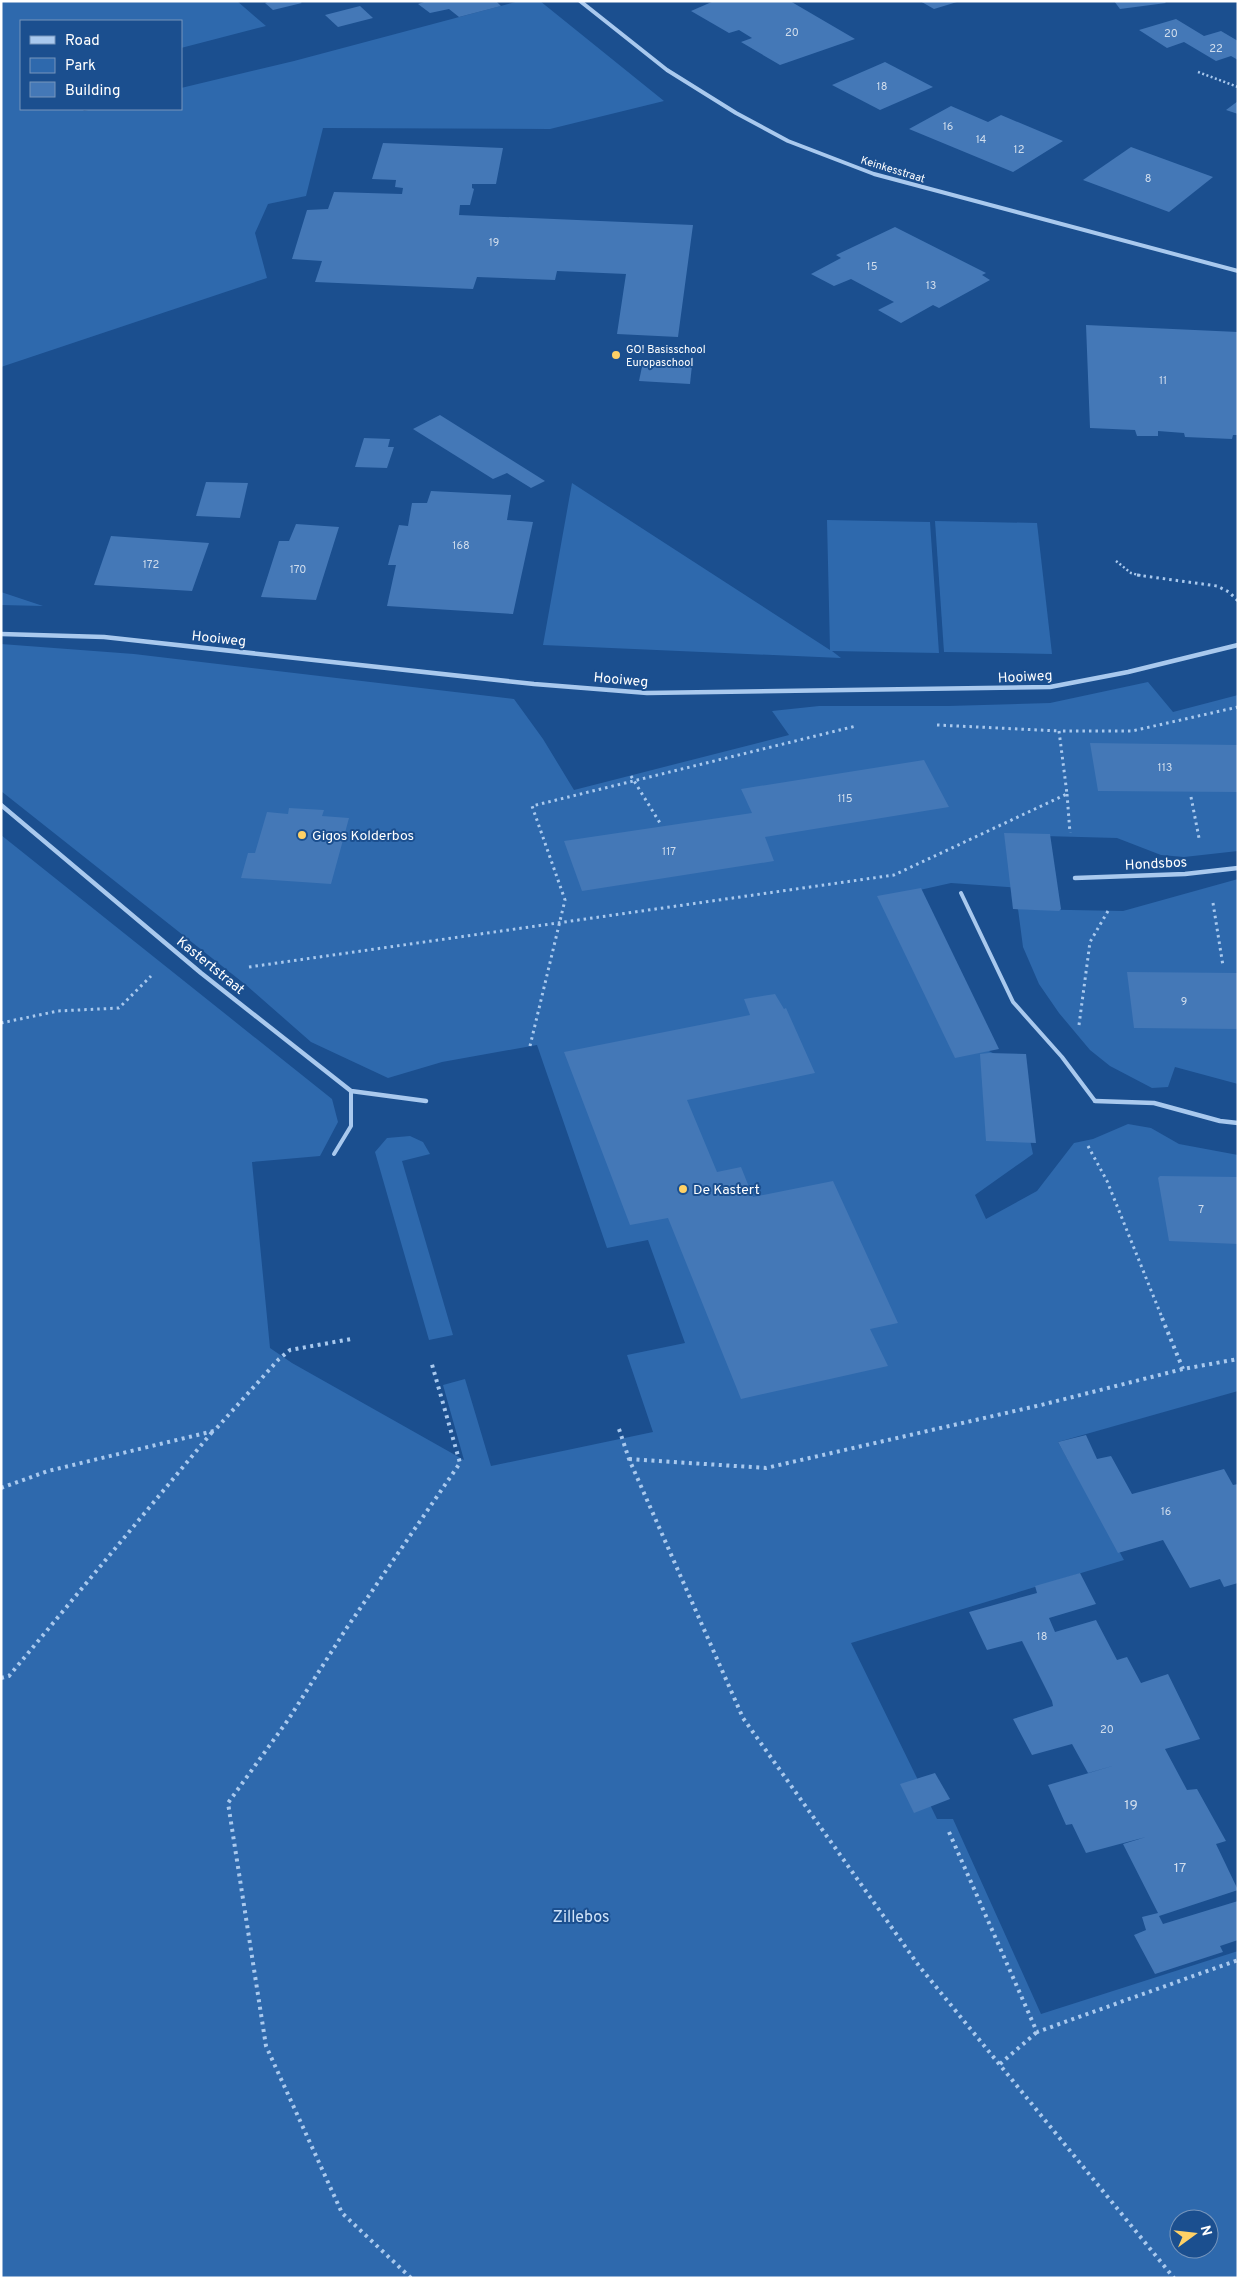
<svg xmlns="http://www.w3.org/2000/svg" width="1239" height="2279" font-family="Overpass,sans-serif">
	<rect width="100%" height="100%" fill="#1b4f8f"/>
	<!-- green -->
	<g fill="#2e69ad" fill-rule="evenodd">
		<polygon points="1,1 237,1 266,26 181,48 181,21 21,21 21,109 82,109 84,111 93,109 181,109 181,88 294,61 519,1 540,1 664,101 550,129 323,128 306,196 268,204 255,233 267,278 1,367"/>
		<polygon points="572,483 830,650 827,520 930,522 939,653 832,651 841,658 543,645"/>
		<polygon points="935,521 1037,523 1052,654 944,652"/>
		<polygon points="1,592 43,606 1,605"/>
		<path d="M1,644L134,654L514,699L543,739L574,790L789,735L772,711L819,706H948L1050,703L1148,682L1173,712L1238,695V851L1184,857L1161,855L1117,838L1008,835L1020,888L951,883L884,898L962,1037L1014,1064L1033,1154L975,1195L986,1219L1037,1191L1074,1143L1093,1139L1128,1124L1151,1128L1179,1144L1238,1155V1391L1058,1442L1124,1560L851,1643L937,1819H953L1041,2014L1238,1951V2278H1V835L332,1099L338,1122L320,1156L252,1162L270,1348L292,1363L464,1460L443,1385L465,1379L491,1466L653,1432L627,1355L685,1343L648,1240L607,1248L537,1045L442,1062L388,1078L311,1042L246,985L1,791ZM1179,2219H1209V2249H1179Z"/>
		<polygon points="1238,879 1238,1084 1175,1067 1168,1087 1152,1088 1110,1066 1090,1050 1059,1013 1039,984 1023,947 1018,909 1123,911"/>
		<polygon points="410,1136 423,1142 430,1154 402,1161 453,1335 429,1340 375,1152 387,1138"/>
	</g>
	<!-- building -->
	<g fill="#4478b7">
		<polygon points="270,1 299,1 302,3 273,10 265,3"/>
		<polygon points="427,1 496,1 501,6 459,17 449,9 430,13 418,4"/>
		<polygon points="714,1 790,1 855,39 780,65 741,42 752,38 739,30 729,33 691,11"/>
		<polygon points="920,1 957,1 957,2 934,9"/>
		<polygon points="1114,1 1164,1 1166,3 1120,9"/>
		<polygon points="360,6 373,18 338,27 325,15"/>
		<polygon points="1176,19 1204,36 1221,31 1238,41 1238,60 1231,56 1216,61 1184,42 1167,48 1139,30"/>
		<polygon points="885,62 933,87 880,110 832,85"/>
		<polygon points="1238,101 1238,114 1226,110"/>
		<polygon points="951,106 988,122 1001,115 1063,141 1013,172 909,129"/>
		<polygon points="383,143 503,148 496,184 472,184 472,188 474,189 470,205 460,205 459,215 693,225 678,337 617,334 626,274 557,271 555,280 477,277 473,289 315,282 322,261 292,259 307,210 328,209 334,192 402,194 403,188 395,187 396,180 372,179"/>
		<polygon points="1131,147 1213,177 1169,212 1083,180"/>
		<polygon points="895,227 986,273 982,275 990,280 939,308 933,305 901,323 878,310 894,302 851,279 834,286 811,274 841,258 836,255"/>
		<polygon points="1086,325 1238,332 1238,435 1233,435 1232,439 1185,437 1184,433 1158,431 1158,436 1137,436 1135,430 1090,428"/>
		<polygon points="643,362 692,365 690,384 639,381"/>
		<polygon points="440,415 545,481 531,488 507,473 493,479 413,429"/>
		<polygon points="364,438 390,439 388,447 394,447 387,468 355,467"/>
		<polygon points="206,482 248,483 240,518 196,516"/>
		<polygon points="431,491 511,495 507,520 533,522 513,614 387,606 396,565 388,565 399,525 408,526 412,503 427,503"/>
		<polygon points="296,524 339,527 316,600 261,597 279,541 289,541"/>
		<polygon points="111,536 209,543 192,591 94,585"/>
		<polygon points="1090,743 1238,745 1238,792 1098,791"/>
		<polygon points="924,760 949,807 765,837 774,861 582,891 564,841 752,813 741,789"/>
		<polygon points="289,808 324,810 322,816 349,818 331,884 241,878 248,853 255,853 267,812 288,814"/>
		<polygon points="1004,833 1050,834 1061,909 1059,911 1013,909"/>
		<polygon points="921,888 999,1049 955,1058 877,896"/>
		<polygon points="1127,972 1238,973 1238,1029 1134,1028"/>
		<polygon points="775,994 784,1009 786,1008 815,1073 687,1100 717,1172 741,1167 753,1197 833,1181 898,1323 870,1329 888,1366 741,1399 668,1218 630,1225 564,1052 750,1015 744,999"/>
		<polygon points="989,1053 1026,1054 1036,1143 986,1141 980,1054"/>
		<polygon points="1160,1176 1238,1177 1238,1244 1169,1241 1158,1178"/>
		<polygon points="1086,1435 1097,1459 1111,1456 1132,1494 1224,1469 1233,1485 1238,1484 1238,1583 1224,1587 1220,1579 1190,1588 1163,1540 1118,1553 1058,1442"/>
		<polygon points="1080,1573 1096,1604 1049,1618 1055,1632 1096,1620 1117,1660 1127,1657 1141,1683 1168,1674 1200,1739 1165,1749 1187,1790 1197,1789 1226,1841 1216,1844 1238,1890 1159,1916 1163,1924 1238,1901 1238,1940 1220,1946 1223,1952 1155,1974 1134,1935 1146,1930 1142,1917 1158,1913 1123,1844 1146,1837 1086,1853 1072,1824 1066,1825 1048,1785 1116,1765 1088,1773 1072,1744 1032,1755 1013,1719 1053,1706 1052,1701 1022,1641 987,1650 969,1612 1037,1593 1035,1586"/>
		<polygon points="935,1773 950,1799 914,1813 900,1784"/>
	</g>
	<g fill="none" stroke-linecap="round" stroke-linejoin="round">
		<!-- path-far2 -->
		<g stroke="#a9c9ee" stroke-width="2.5" stroke-dasharray="2 2.5" stroke-linecap="butt">
			<polyline points="1198,72 1238,87"/>
			<polyline points="1116,561 1131,573 1142,576"/>
		</g>
		<!-- path-far1 -->
		<g stroke="#a9c9ee" stroke-width="3" stroke-dasharray="2.5 4" stroke-linecap="butt">
			<polyline points="1137,575 1217,586 1229,592 1238,601"/>
			<polyline points="937,725 1059,731"/>
			<polyline points="631,776 660,823"/>
			<polyline points="1067,794 1070,833"/>
			<polyline points="1191,797 1199,838"/>
			<polyline points="1213,903 1223,966"/>
			<polyline points="249,967 894,875 1067,794 1059,731 1132,731 1238,707"/>
			<polyline points="1,1023 58,1011 119,1008 151,976"/>
			<polyline points="1079,1025 1090,942 1108,911"/>
			<polyline points="530,1046 565,900 532,806 856,726"/>
			<polyline points="1088,1146 1107,1181 1163,1320"/>
		</g>
		<!-- path -->
		<g stroke="#a9c9ee" stroke-width="4" stroke-dasharray="3 4.5" stroke-linecap="butt">
			<polyline points="1162,1318 1183,1369"/>
			<polyline points="619,1429 629,1459 743,1718 919,1966 1174,2278"/>
			<polyline points="629,1459 766,1468 1041,1405 1183,1369 1238,1359"/>
			<polyline points="1,1488 48,1471 214,1431 279,1359 290,1350 351,1339"/>
			<polyline points="1,1678 9,1676 213,1431"/>
			<polyline points="949,1832 1037,2032 1238,1960"/>
			<polyline points="1000,2064 1037,2032"/>
			<polyline points="411,2278 342,2213 266,2046 228,1803 288,1720 346,1629 460,1463 431,1361"/>
		</g>
		<!-- lane -->
		<g stroke="#a9c9ee" stroke-width="4">
			<polyline points="961,893 1013,1002 1062,1057 1095,1101"/>
			<polyline points="334,1154 351,1126 351,1091"/>
		</g>
		<!-- street-far1 -->
		<polyline stroke="#a9c9ee" stroke-width="4" points="580,1 667,70 736,113 788,141 874,174 1238,271"/>
		<!-- street -->
		<g stroke="#a9c9ee" stroke-width="4.5">
			<polyline points="1,634 104,637 534,684 647,693 1050,687 1128,672 1238,645"/>
			<polyline points="1,805 201,973 351,1091 426,1101"/>
			<polyline points="1075,878 1185,874 1238,868"/>
			<polyline points="1095,1101 1154,1103 1220,1121 1238,1123"/>
		</g>
	</g>
	<!-- markers -->
	<g fill="#ffd166" stroke="#1b4f8f" stroke-width="2">
		<circle cx="616" cy="355" r="5"/>
		<circle cx="302" cy="835" r="5"/>
		<circle cx="683" cy="1189" r="5"/>
	</g>
	<g text-anchor="middle" stroke-width="4" stroke-linejoin="round" paint-order="stroke">
		<!-- number labels -->
		<g font-size="11" fill="#d0dded">
			<text x="792" y="36">20</text>
			<text x="1171" y="37">20</text>
			<text x="1216" y="52">22</text>
			<text x="882" y="90">18</text>
			<text x="948" y="130">16</text>
			<text x="981" y="143">14</text>
			<text x="1019" y="153">12</text>
			<text x="1148" y="182">8</text>
			<text x="494" y="246">19</text>
			<text x="872" y="270">15</text>
			<text x="931" y="289">13</text>
			<text x="1163" y="384">11</text>
			<text x="461" y="549">168</text>
			<text x="151" y="568">172</text>
			<text x="298" y="573">170</text>
			<text x="1165" y="771">113</text>
			<text x="845" y="802">115</text>
			<text x="669" y="855">117</text>
			<text x="1184" y="1005">9</text>
			<text x="1201" y="1213">7</text>
			<text x="1166" y="1515">16</text>
			<text x="1042" y="1640">18</text>
			<text x="1107" y="1733">20</text>
		</g>
		<!-- far-street labels -->
		<g font-size="11" fill="#fff" stroke="#1b4f8f">
			<text transform="translate(893 169) rotate(17)" y="4">Keinkesstraat</text>
		</g>
		<!-- far-poi labels -->
		<g font-size="11" fill="#fff" stroke="#1b4f8f" text-anchor="start">
			<text x="626" y="353">GO! Basisschool<tspan x="626" dy="13">Europaschool</tspan></text>
		</g>
		<!-- street labels -->
		<g font-size="14" fill="#fff" stroke="#1b4f8f">
			<text transform="translate(219 638) rotate(6)" y="5">Hooiweg</text>
			<text transform="translate(1025 676) rotate(-3)" y="5">Hooiweg</text>
			<text transform="translate(621 679) rotate(5)" y="5">Hooiweg</text>
			<text transform="translate(1156 863) rotate(-3)" y="5">Hondsbos</text>
			<text transform="translate(211 965) rotate(39)" y="5">Kastertstraat</text>
		</g>
		<!-- poi labels -->
		<g font-size="14" fill="#fff" stroke="#1b4f8f" text-anchor="start">
			<text x="312" y="840">Gigos Kolderbos</text>
			<text x="693" y="1194">De Kastert</text>
		</g>
		<!-- near-number labels -->
		<g font-size="14" fill="#d0dded">
			<text x="1131" y="1809">19</text>
			<text x="1180" y="1872">17</text>
		</g>
		<!-- near-park labels -->
		<g font-size="16" fill="#cfe3fa" stroke="#1b4f8f">
			<text x="581" y="1922">Zillebos</text>
		</g>
	</g>
	<!-- border -->
	<rect width="1239" height="2279" fill="none" stroke="#ffffff" stroke-width="5"/>
	<!-- legend -->
	<rect x="20" y="20" width="162" height="90" fill="#1b4f8f" stroke="#7695bc"/>
	<rect x="30" y="36" width="25" height="8" fill="#a9c9ee" stroke="#7695bc"/>
	<text x="65" y="45" font-size="15" fill="#ffffff">Road</text>
	<rect x="30" y="58" width="25" height="15" fill="#2e69ad" stroke="#7695bc"/>
	<text x="65" y="70" font-size="15" fill="#ffffff">Park</text>
	<rect x="30" y="82" width="25" height="15" fill="#4478b7" stroke="#7695bc"/>
	<text x="65" y="95" font-size="15" fill="#ffffff">Building</text>
	<!-- north arrow -->
	<g transform="translate(1194 2234) rotate(75)"><circle r="24" fill="#1b4f8f" stroke="#7695bc"/>
	<path d="M0-4L9 19L0 12L-9 19Z" fill="#ffd166"/>
	<text y="-8" font-size="14" font-weight="bold" text-anchor="middle" fill="#ffffff">N</text>
	</g>
</svg>
